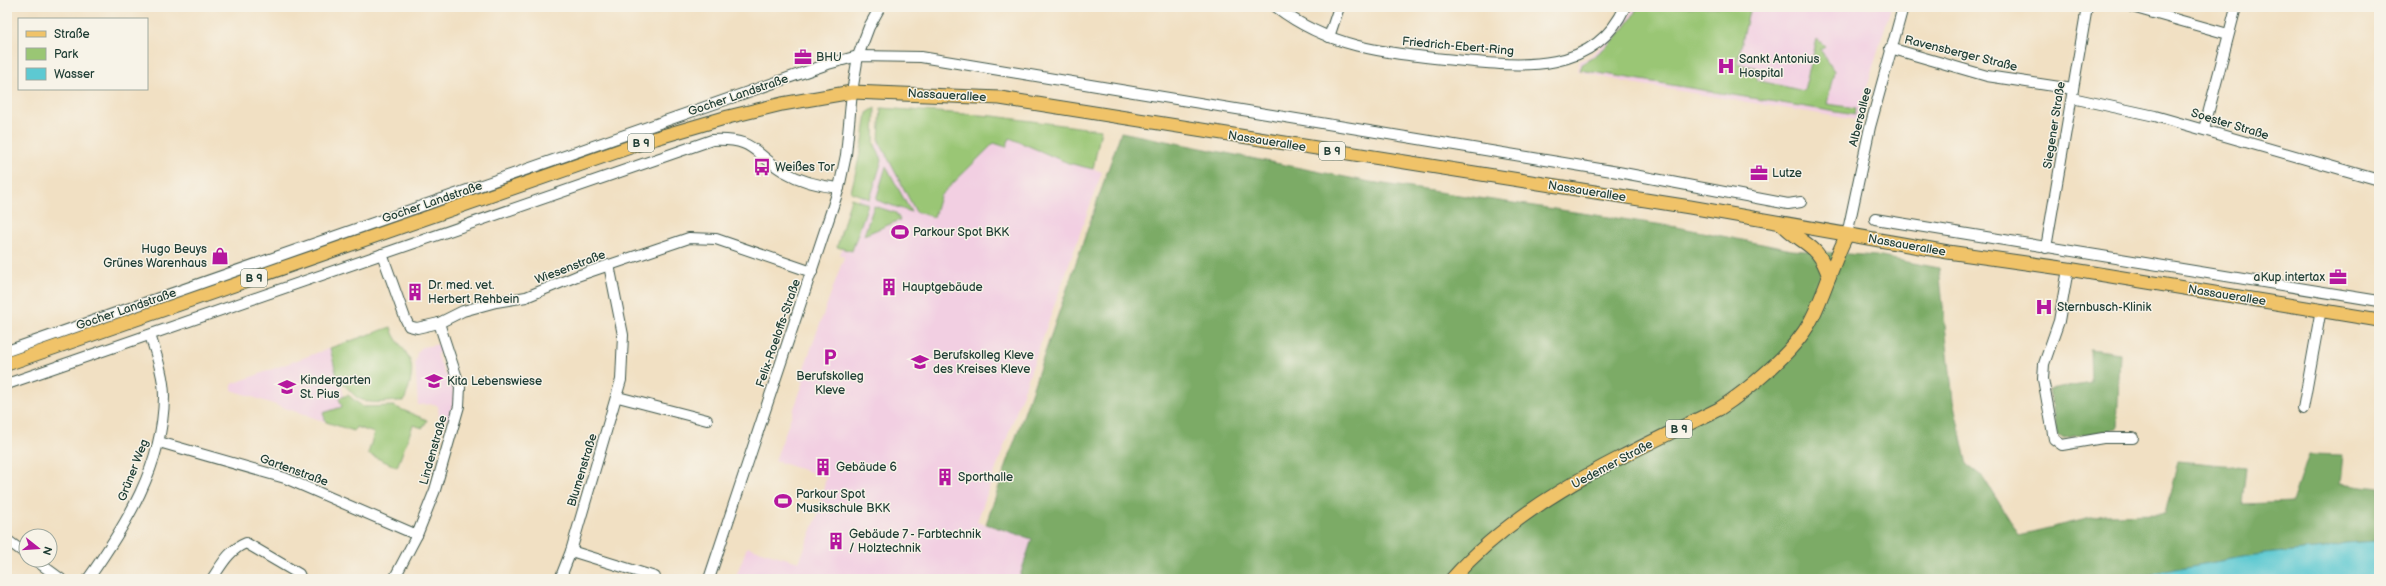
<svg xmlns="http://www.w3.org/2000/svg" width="2386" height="586" font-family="'Balsamiq Sans',sans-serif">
	<rect width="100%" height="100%" fill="#f7f3e8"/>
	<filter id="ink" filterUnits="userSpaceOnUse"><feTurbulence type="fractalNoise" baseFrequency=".025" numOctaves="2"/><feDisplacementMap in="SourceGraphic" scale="8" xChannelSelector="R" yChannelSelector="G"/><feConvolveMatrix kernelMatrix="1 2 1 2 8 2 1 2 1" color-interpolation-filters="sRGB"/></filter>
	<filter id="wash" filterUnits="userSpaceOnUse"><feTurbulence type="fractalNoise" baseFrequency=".012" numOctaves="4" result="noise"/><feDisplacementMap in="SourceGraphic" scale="16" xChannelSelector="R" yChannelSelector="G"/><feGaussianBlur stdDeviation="0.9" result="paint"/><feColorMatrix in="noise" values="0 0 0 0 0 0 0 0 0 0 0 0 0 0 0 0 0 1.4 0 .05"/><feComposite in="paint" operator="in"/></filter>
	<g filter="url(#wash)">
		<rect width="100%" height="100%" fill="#f1e0c3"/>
		<!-- built -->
		<g fill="#f2cfe2">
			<polygon points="1634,7 1891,7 1857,120 1625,82 1577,71 1580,61 1589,57 1621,30"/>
			<polygon points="887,113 1011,138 1102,172 977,522 1033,539 1019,579 735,579 747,547 799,562 818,515 826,477 775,461 804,381 800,379 844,257 840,255"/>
			<polygon points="442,344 444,351 437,354 445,375 451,374 454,399 451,417 444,421 439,418 438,406 434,404 418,405 415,363 417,353 422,347"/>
			<polygon points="330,348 344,396 339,398 342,407 323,413 326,422 232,390 232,384"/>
		</g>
		<!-- green -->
		<g fill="#9ac674" stroke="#5c8254">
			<path d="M1637,7H1750L1737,64L1758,68L1756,80L1804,91L1817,39L1825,46L1820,49L1834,71L1827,104L1856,108L1855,115L1580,70L1583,63C1600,55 1631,26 1637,7Z"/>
			<polygon points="875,108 874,143 882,160 870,199 851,192 863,141 867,113"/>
			<polygon points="881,108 993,116 1101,130 1093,169 1068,163 1010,138 1006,147 994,143 940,196 934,217 916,212 879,141"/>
			<polygon points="886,166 911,212 876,200"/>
			<polygon points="851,198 868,204 852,251 837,247"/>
			<polygon points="874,206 896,213 900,220 864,235"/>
			<path d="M391,327C394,340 402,345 408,356C416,369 409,388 404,401C390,400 374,406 360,399C351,395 348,385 338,381L330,348Z"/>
			<polygon points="348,395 363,407 393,406 427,420 423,428 413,425 397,467 368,454 374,433 356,427 354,431 326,422 323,413 342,407 339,398"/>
		</g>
		<!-- forest -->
		<g fill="#7bab66" stroke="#4d744d">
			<polygon points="1121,132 1370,182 1677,227 1792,250 1876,256 1939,268 1953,400 1967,465 1983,477 2019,535 2104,515 2165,514 2178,461 2246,467 2242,504 2293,502 2309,454 2343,455 2340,483 2379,488 2379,541 2346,543 2325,548 2254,555 2120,579 1019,579 1032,539 986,524"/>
			<polygon points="2090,349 2120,353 2117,429 2064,438 2058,434 2049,390 2091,383"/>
		</g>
		<!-- water -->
		<polygon fill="#5dc9d2" stroke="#3e8383" points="2379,541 2379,579 2120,579 2254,555 2325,548 2346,543"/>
	</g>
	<g filter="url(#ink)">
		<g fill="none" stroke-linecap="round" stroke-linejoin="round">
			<!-- minor casing -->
			<g stroke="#3e5549" stroke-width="12">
				<g id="minor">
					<path d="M1276,7C1331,49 1388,53 1454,60C1516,66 1593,77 1625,7"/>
					<polyline points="2132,7 2228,34"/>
					<polyline points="1329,37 1339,7"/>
					<polyline points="1890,48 1987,76 2073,89"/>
					<polyline points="2072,98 2155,116 2379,180"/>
					<polyline points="2204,129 2236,7"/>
					<polyline points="1875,219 2379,301"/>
					<polyline points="1847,235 1870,127 1903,7"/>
					<polyline points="2046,248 2087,7"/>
					<polyline points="382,254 405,318 409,326 417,328 439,323 463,311 496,302 526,297 577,276 689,238 716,239 812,272"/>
					<polyline points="2068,269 2059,321 2044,364 2043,379 2054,439 2062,445 2103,438 2133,438"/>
					<polyline points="7,351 828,64 858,56 921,57 1618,172 1788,204 1801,202"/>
					<path d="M7,384L712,140C755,138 752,152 783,171C800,181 819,186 839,188"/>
					<polyline points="618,397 707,420"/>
					<polyline points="2303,409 2321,309"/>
					<polyline points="159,442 285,478 417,535"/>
					<polyline points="7,540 26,554"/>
					<polyline points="571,551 655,577"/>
					<polyline points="35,560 61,579"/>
					<path d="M88,579C126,525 163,466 164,397C164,376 156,354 150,335"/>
					<path d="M212,579C222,564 229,550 246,543L299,574L301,579"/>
					<polyline points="394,579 417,535 435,490 459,406 460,387 439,323"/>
					<polyline points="560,579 571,551 621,380 623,335 609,265"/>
					<polyline points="709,579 839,188 846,155 852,92 858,56 869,27 880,7"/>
				</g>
			</g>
			<!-- major casing -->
			<g stroke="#3e5549" stroke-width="15">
				<g id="major">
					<path d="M1781,223C1804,247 1818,242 1829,277"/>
					<polyline points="7,364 656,138 728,117 782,104 852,92 1000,98 1690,207 1948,252 2068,269 2379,320"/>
					<path d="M1452,579C1524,498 1624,456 1719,409C1748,390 1794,352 1810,322C1825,294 1832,263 1847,235"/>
				</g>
			</g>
			<!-- minor -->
			<use href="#minor" stroke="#fff" stroke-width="10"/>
			<!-- major -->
			<use href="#major" stroke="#f0c369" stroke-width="13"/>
		</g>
	</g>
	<!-- icons -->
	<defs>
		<g id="office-bare" transform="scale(1.38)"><path d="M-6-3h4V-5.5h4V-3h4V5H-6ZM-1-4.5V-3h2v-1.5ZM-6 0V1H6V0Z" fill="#b5179e" stroke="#f7f3e8" stroke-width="2.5" paint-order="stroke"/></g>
		<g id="hospital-bare" transform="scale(1.38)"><path d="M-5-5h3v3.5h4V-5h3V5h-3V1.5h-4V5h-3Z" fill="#b5179e" stroke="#f7f3e8" stroke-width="2.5" paint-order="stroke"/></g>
		<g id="bus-bare" transform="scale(1.38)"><path d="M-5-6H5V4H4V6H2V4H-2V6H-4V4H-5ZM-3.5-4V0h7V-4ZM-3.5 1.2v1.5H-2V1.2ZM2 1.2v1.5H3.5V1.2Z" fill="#b5179e" stroke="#f7f3e8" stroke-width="2.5" paint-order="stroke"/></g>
		<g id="stadium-bare" transform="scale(1.38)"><path d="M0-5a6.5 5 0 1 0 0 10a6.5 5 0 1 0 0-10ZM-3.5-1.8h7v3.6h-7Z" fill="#b5179e" stroke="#f7f3e8" stroke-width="2.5" paint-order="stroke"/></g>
		<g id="shop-bare" transform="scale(1.38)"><path d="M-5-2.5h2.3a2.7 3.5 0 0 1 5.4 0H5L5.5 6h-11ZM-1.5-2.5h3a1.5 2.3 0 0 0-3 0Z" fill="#b5179e" stroke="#f7f3e8" stroke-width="2.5" paint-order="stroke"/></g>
		<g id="building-bare" transform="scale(1.38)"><path d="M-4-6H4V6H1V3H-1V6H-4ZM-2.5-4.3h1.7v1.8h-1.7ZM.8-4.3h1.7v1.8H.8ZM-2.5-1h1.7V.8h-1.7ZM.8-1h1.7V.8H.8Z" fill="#b5179e" stroke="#f7f3e8" stroke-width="2.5" paint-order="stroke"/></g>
		<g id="parking-bare" transform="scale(1.38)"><path d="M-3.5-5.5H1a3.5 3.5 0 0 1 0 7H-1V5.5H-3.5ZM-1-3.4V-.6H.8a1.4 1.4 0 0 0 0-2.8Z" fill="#b5179e" stroke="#f7f3e8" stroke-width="2.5" paint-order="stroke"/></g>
		<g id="school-bare" transform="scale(1.38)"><path d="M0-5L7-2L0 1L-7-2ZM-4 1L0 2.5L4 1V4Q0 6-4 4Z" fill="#b5179e" stroke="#f7f3e8" stroke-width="2.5" paint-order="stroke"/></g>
	</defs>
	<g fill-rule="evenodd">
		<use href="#office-bare" x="803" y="57"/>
		<use href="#hospital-bare" x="1726" y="66"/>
		<use href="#bus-bare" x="762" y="167"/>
		<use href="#office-bare" x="1759" y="173"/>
		<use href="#stadium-bare" x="900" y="232"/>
		<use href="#shop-bare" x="220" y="256"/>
		<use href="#office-bare" x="2338" y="277"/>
		<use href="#building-bare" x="889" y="287"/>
		<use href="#building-bare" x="415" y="292"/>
		<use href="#hospital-bare" x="2044" y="307"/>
		<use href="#parking-bare" x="830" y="357"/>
		<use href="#school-bare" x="920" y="362"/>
		<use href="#school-bare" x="434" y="381"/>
		<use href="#school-bare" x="287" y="387"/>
		<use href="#building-bare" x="823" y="467"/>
		<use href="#building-bare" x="945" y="477"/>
		<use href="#stadium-bare" x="783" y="501"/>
		<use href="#building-bare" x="836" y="541"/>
	</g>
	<g text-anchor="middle" stroke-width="3" stroke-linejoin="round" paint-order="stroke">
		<!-- shield labels -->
		<g fill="#f7f3e8" stroke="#60746a" stroke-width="1">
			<rect x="628" y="134" width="26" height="18" rx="3"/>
			<rect x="1319" y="142" width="26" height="18" rx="3"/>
			<rect x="241" y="269" width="26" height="18" rx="3"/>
			<rect x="1666" y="420" width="26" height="18" rx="3"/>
		</g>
		<g font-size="11" font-weight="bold" fill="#1f3d34">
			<text x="641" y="147">B 9</text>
			<text x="1332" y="155">B 9</text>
			<text x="254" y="282">B 9</text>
			<text x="1679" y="433">B 9</text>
		</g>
		<!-- street labels -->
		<g font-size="12" fill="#1f3d34" stroke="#f7f3e8">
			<text transform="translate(1458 46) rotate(5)" y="4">Friedrich-Ebert-Ring</text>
			<text transform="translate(1961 53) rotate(14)" y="4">Ravensberger Straße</text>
			<text transform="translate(738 95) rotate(-19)" y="4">Gocher Landstraße</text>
			<text transform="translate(947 95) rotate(3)" y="4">Nassauerallee</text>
			<text transform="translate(1860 117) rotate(-76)" y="4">Albersallee</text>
			<text transform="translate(2230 124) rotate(17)" y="4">Soester Straße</text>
			<text transform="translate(2054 125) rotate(-81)" y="4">Siegener Straße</text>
			<text transform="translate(1267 141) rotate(9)" y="4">Nassauerallee</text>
			<text transform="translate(1587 191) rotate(9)" y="4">Nassauerallee</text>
			<text transform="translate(432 202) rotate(-19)" y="4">Gocher Landstraße</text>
			<text transform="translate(1907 245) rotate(10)" y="4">Nassauerallee</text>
			<text transform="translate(570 267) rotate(-21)" y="4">Wiesenstraße</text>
			<text transform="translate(2227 295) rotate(9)" y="4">Nassauerallee</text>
			<text transform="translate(126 309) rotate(-19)" y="4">Gocher Landstraße</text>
			<text transform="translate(778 333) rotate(-71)" y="4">Felix-Roeloffs-Straße</text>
			<text transform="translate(433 450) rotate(-74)" y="4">Lindenstraße</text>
			<text transform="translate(1612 464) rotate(-28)" y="4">Uedemer Straße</text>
			<text transform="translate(133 470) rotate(-69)" y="4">Grüner Weg</text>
			<text transform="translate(294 470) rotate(20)" y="4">Gartenstraße</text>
			<text transform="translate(582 470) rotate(-73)" y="4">Blumenstraße</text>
		</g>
		<!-- poi labels -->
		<g font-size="12" fill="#1f3d34" stroke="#f7f3e8" text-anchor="start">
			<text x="816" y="61">BHU</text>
			<text x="1739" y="63">Sankt Antonius<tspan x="1739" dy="14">Hospital</tspan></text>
			<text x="775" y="171">Weißes Tor</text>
			<text x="1772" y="177">Lutze</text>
			<text x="913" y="236">Parkour Spot BKK</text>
			<text x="207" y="253" text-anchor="end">Hugo Beuys<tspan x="207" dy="14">Grünes Warenhaus</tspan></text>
			<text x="2325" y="281" text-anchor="end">aKup intertax</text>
			<text x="428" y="289">Dr. med. vet.<tspan x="428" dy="14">Herbert Rehbein</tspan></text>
			<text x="902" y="291">Hauptgebäude</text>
			<text x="2057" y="311">Sternbusch-Klinik</text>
			<text x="933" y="359">Berufskolleg Kleve<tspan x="933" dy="14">des Kreises Kleve</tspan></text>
			<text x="830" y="380" text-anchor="middle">Berufskolleg<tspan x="830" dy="14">Kleve</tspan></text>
			<text x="300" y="384">Kindergarten<tspan x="300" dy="14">St. Pius</tspan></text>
			<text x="447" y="385">Kita Lebenswiese</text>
			<text x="836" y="471">Gebäude 6</text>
			<text x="958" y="481">Sporthalle</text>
			<text x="796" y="498">Parkour Spot<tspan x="796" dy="14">Musikschule BKK</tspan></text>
			<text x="849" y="538">Gebäude 7 - Farbtechnik<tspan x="849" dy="14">/ Holztechnik</tspan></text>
		</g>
	</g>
	<!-- margin -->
	<rect width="2386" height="586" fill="none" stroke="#f7f3e8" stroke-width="24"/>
	<!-- legend -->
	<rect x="18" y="18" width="130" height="72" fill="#f7f3e8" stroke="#a1aaa0"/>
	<rect x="26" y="31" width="20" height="6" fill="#f0c369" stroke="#a1aaa0"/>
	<text x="54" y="38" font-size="12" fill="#1f3d34">Straße</text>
	<rect x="26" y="48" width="20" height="12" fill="#9ac674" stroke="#a1aaa0"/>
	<text x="54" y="58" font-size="12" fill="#1f3d34">Park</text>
	<rect x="26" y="68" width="20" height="12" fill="#5dc9d2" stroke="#a1aaa0"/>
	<text x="54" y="78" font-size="12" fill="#1f3d34">Wasser</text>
	<!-- north arrow -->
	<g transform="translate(38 548) rotate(107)"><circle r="19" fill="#f7f3e8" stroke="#a1aaa0"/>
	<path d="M0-3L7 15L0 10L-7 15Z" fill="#b5179e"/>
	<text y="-6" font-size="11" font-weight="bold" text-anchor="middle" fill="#1f3d34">N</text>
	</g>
</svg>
